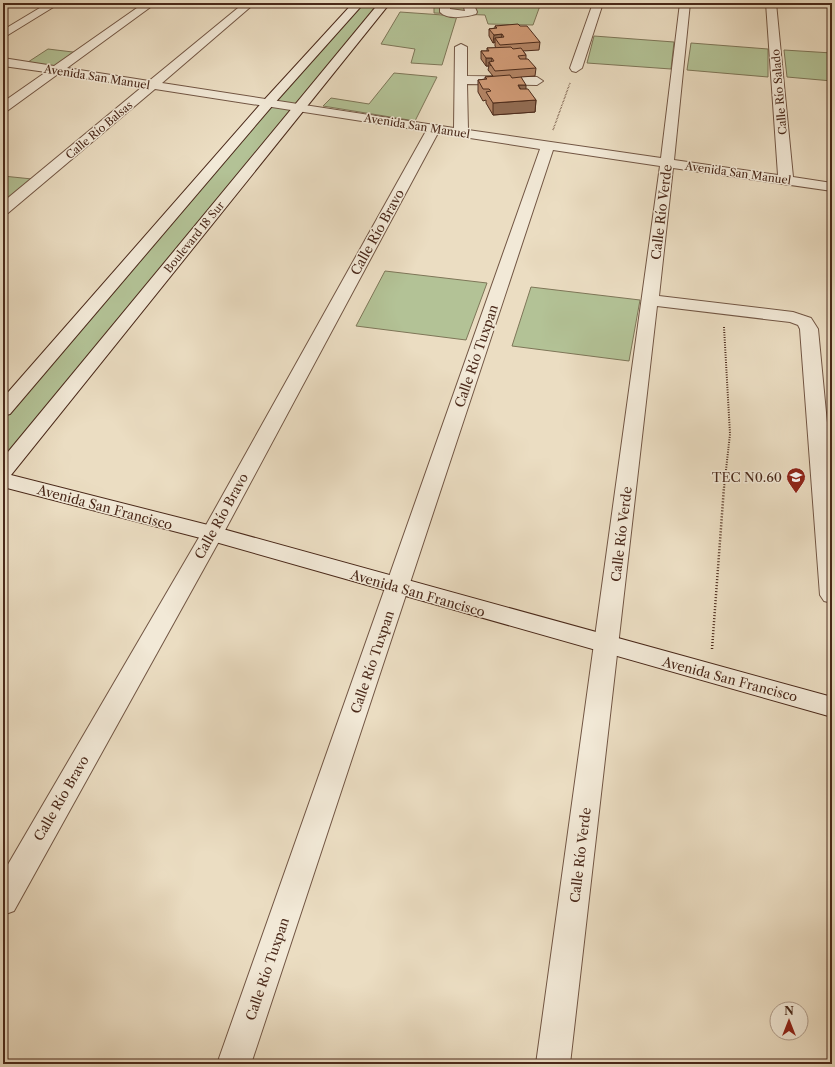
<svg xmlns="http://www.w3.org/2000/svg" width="835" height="1067" font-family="'Libre Caslon Text',serif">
	<rect width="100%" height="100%" fill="#ebddc2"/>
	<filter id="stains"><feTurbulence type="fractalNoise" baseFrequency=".005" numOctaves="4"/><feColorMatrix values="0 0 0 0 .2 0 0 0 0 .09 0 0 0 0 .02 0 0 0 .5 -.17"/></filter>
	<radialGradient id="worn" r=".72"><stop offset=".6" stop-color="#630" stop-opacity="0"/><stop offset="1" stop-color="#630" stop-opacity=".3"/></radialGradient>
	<!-- green -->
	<g fill="#b3c296" stroke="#7e7658">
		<polygon points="359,3 385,3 3,472 3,410"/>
		<polygon points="434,3 541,3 533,25 488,24 485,15 434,13"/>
		<polygon points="400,12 457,16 442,65 411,63 415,49 381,44"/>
		<polygon points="594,36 674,42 671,69 587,63"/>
		<polygon points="691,43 768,49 768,77 687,70"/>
		<polygon points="48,49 81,53 59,68 25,64"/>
		<polygon points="784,50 832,53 832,81 787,77"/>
		<polygon points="394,73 437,77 415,121 323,106 331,98 369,104"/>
		<polygon points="3,176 32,179 3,203"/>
		<polygon points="385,271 487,283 466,340 356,326"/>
		<polygon points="531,287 640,300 629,361 512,346"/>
	</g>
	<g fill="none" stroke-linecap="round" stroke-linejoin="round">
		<!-- street casing -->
		<g stroke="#725644" stroke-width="2">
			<g id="street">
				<polygon points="48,3 60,3 3,38 3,30"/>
				<polygon points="144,3 156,3 67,68 149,81 244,3 255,3 162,83 454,128 455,47 461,44 467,47 467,76 537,77 543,81 537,85 467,84 468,130 661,158 680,3 690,3 674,160 778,175 766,3 776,3 793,177 832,183 832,191 673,168 659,296 793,312 811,318 818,329 832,475 832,603 824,601 820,595 800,329 798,325 790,322 657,306 570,1064 536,1064 660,166 553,150 251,1064 217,1064 540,149 438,133 223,534 14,911 3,915 3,873 201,534 426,131 155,89 8,213 3,214 3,202 142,87 58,74 7,111 3,112 3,102 46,72 3,66 3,58 54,66"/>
				<path d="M440,3H450V9L465,11L463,3H473L477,12L476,14C466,17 447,20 440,12Z"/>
				<polygon points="593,3 603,3 582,68 576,72 572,71 570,68"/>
			</g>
		</g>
		<!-- secondary casing -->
		<g stroke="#4a291a" stroke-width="2">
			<g id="secondary">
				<polygon points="353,3 364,3 273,105 10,414 3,416 3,398 265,99"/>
				<polygon points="379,3 390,3 11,475 212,526 832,697 832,717 212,541 3,487 3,458"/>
			</g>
		</g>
		<!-- path-far2 -->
		<polyline stroke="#4a291a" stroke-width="1.5" stroke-dasharray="0.5 1" stroke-linecap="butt" points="553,130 570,83"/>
		<!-- path-far1 -->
		<polyline stroke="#4a291a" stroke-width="2" stroke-dasharray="1 1.5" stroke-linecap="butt" points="724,327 730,434 724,488"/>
		<!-- path -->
		<polyline stroke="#4a291a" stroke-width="2.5" stroke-dasharray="1 2" stroke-linecap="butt" points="712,649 724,487"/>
		<!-- street -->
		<use href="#street" fill="#f2e9d7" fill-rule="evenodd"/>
		<!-- secondary -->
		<use href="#secondary" fill="#f2e9d7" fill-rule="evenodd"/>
	</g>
	<!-- wall -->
	<polygon fill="#b48566" stroke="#4a291a" points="495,26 520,26 540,42 539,50 523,51 526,55 526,59 536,68 535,76 521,77 526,89 536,100 535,112 493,115 486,103 486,100 483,101 478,92 478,80 485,79 485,77 493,76 488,70 489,66 486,66 481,59 481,51 487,51 487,48 496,48 495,46 495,42 493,43 489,36 489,29 495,28"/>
	<!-- shaded-wall -->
	<g fill="#926c53" stroke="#4a291a">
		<polygon points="502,34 501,42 495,38 495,42 493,43 494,35"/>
		<polygon points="486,58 492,58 491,66 489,62 489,66 486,66"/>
		<polygon points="518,85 526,85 526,97"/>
		<polygon points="536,100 535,112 493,115 493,103"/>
	</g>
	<!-- building -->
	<g fill="#d19b77" stroke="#4a291a">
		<polygon points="518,24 520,26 527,26 540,42 500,45 495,38 504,37 502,34 494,35 489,29 497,28 495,26"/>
		<polygon points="511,47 513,49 521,48 526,55 518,56 520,59 528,59 536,68 495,71 489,62 494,61 492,58 486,58 481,51 489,51 487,48"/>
		<polygon points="510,75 512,78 521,77 526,85 518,85 520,89 528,89 536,100 493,103 486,92 491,91 489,89 483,89 478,80 487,79 485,77"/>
	</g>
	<!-- icons -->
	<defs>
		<g id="school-pin" transform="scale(1)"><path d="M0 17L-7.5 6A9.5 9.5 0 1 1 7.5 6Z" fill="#8f2418" stroke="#f2e9d7"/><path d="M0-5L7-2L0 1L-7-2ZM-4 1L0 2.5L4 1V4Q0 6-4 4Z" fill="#fff"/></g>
	</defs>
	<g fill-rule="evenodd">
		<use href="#school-pin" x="796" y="477"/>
	</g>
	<g text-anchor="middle" stroke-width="3" stroke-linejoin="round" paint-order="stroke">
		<!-- far-street labels -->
		<g font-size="11" fill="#4a291a" stroke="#f2e9d7">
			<text transform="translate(97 77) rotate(9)" y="4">Avenida San Manuel</text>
			<text transform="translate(779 92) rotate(-95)" y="4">Calle Río Salado</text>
			<text transform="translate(417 126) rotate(9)" y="4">Avenida San Manuel</text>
			<text transform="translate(99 130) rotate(-40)" y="4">Calle Río Balsas</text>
			<text transform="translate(738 173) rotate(8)" y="4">Avenida San Manuel</text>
			<text transform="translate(194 237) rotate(-51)" y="4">Boulevard 18 Sur</text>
		</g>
		<!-- street labels -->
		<g font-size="13" fill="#4a291a" stroke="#f2e9d7">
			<text transform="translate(661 212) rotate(-83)" y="5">Calle Río Verde</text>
			<text transform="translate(377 232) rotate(-61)" y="5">Calle Río Bravo</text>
			<text transform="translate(476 356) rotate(-71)" y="5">Calle Río Tuxpan</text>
			<text transform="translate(105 507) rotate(15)" y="5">Avenida San Francisco</text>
			<text transform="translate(221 516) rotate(-61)" y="5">Calle Río Bravo</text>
			<text transform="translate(621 534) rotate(-83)" y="5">Calle Río Verde</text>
			<text transform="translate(418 593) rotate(16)" y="5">Avenida San Francisco</text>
			<text transform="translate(372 662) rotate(-71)" y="5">Calle Río Tuxpan</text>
			<text transform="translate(730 679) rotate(15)" y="5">Avenida San Francisco</text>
			<text transform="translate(61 798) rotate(-60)" y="5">Calle Río Bravo</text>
			<text transform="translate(580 855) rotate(-83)" y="5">Calle Río Verde</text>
			<text transform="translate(267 969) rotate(-71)" y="5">Calle Río Tuxpan</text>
		</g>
		<!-- poi labels -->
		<g font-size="13" fill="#4a291a" stroke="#f2e9d7" text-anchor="end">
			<text x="782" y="482">TEC N0.60</text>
		</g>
	</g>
	<!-- margin -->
	<rect width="835" height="1067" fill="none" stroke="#ebddc2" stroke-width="16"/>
	<rect x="4" y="4" width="827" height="1059" fill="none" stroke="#4a291a" stroke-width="2"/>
	<rect x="8" y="8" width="819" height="1051" fill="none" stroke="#4a291a"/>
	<!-- north arrow -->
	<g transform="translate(789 1021)"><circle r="19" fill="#f2e9d7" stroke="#af9c8b"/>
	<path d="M0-3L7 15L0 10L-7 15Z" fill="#8f2418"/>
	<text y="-6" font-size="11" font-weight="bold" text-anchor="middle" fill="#4a291a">N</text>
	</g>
	<rect width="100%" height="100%" filter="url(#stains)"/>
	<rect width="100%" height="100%" fill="url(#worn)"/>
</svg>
